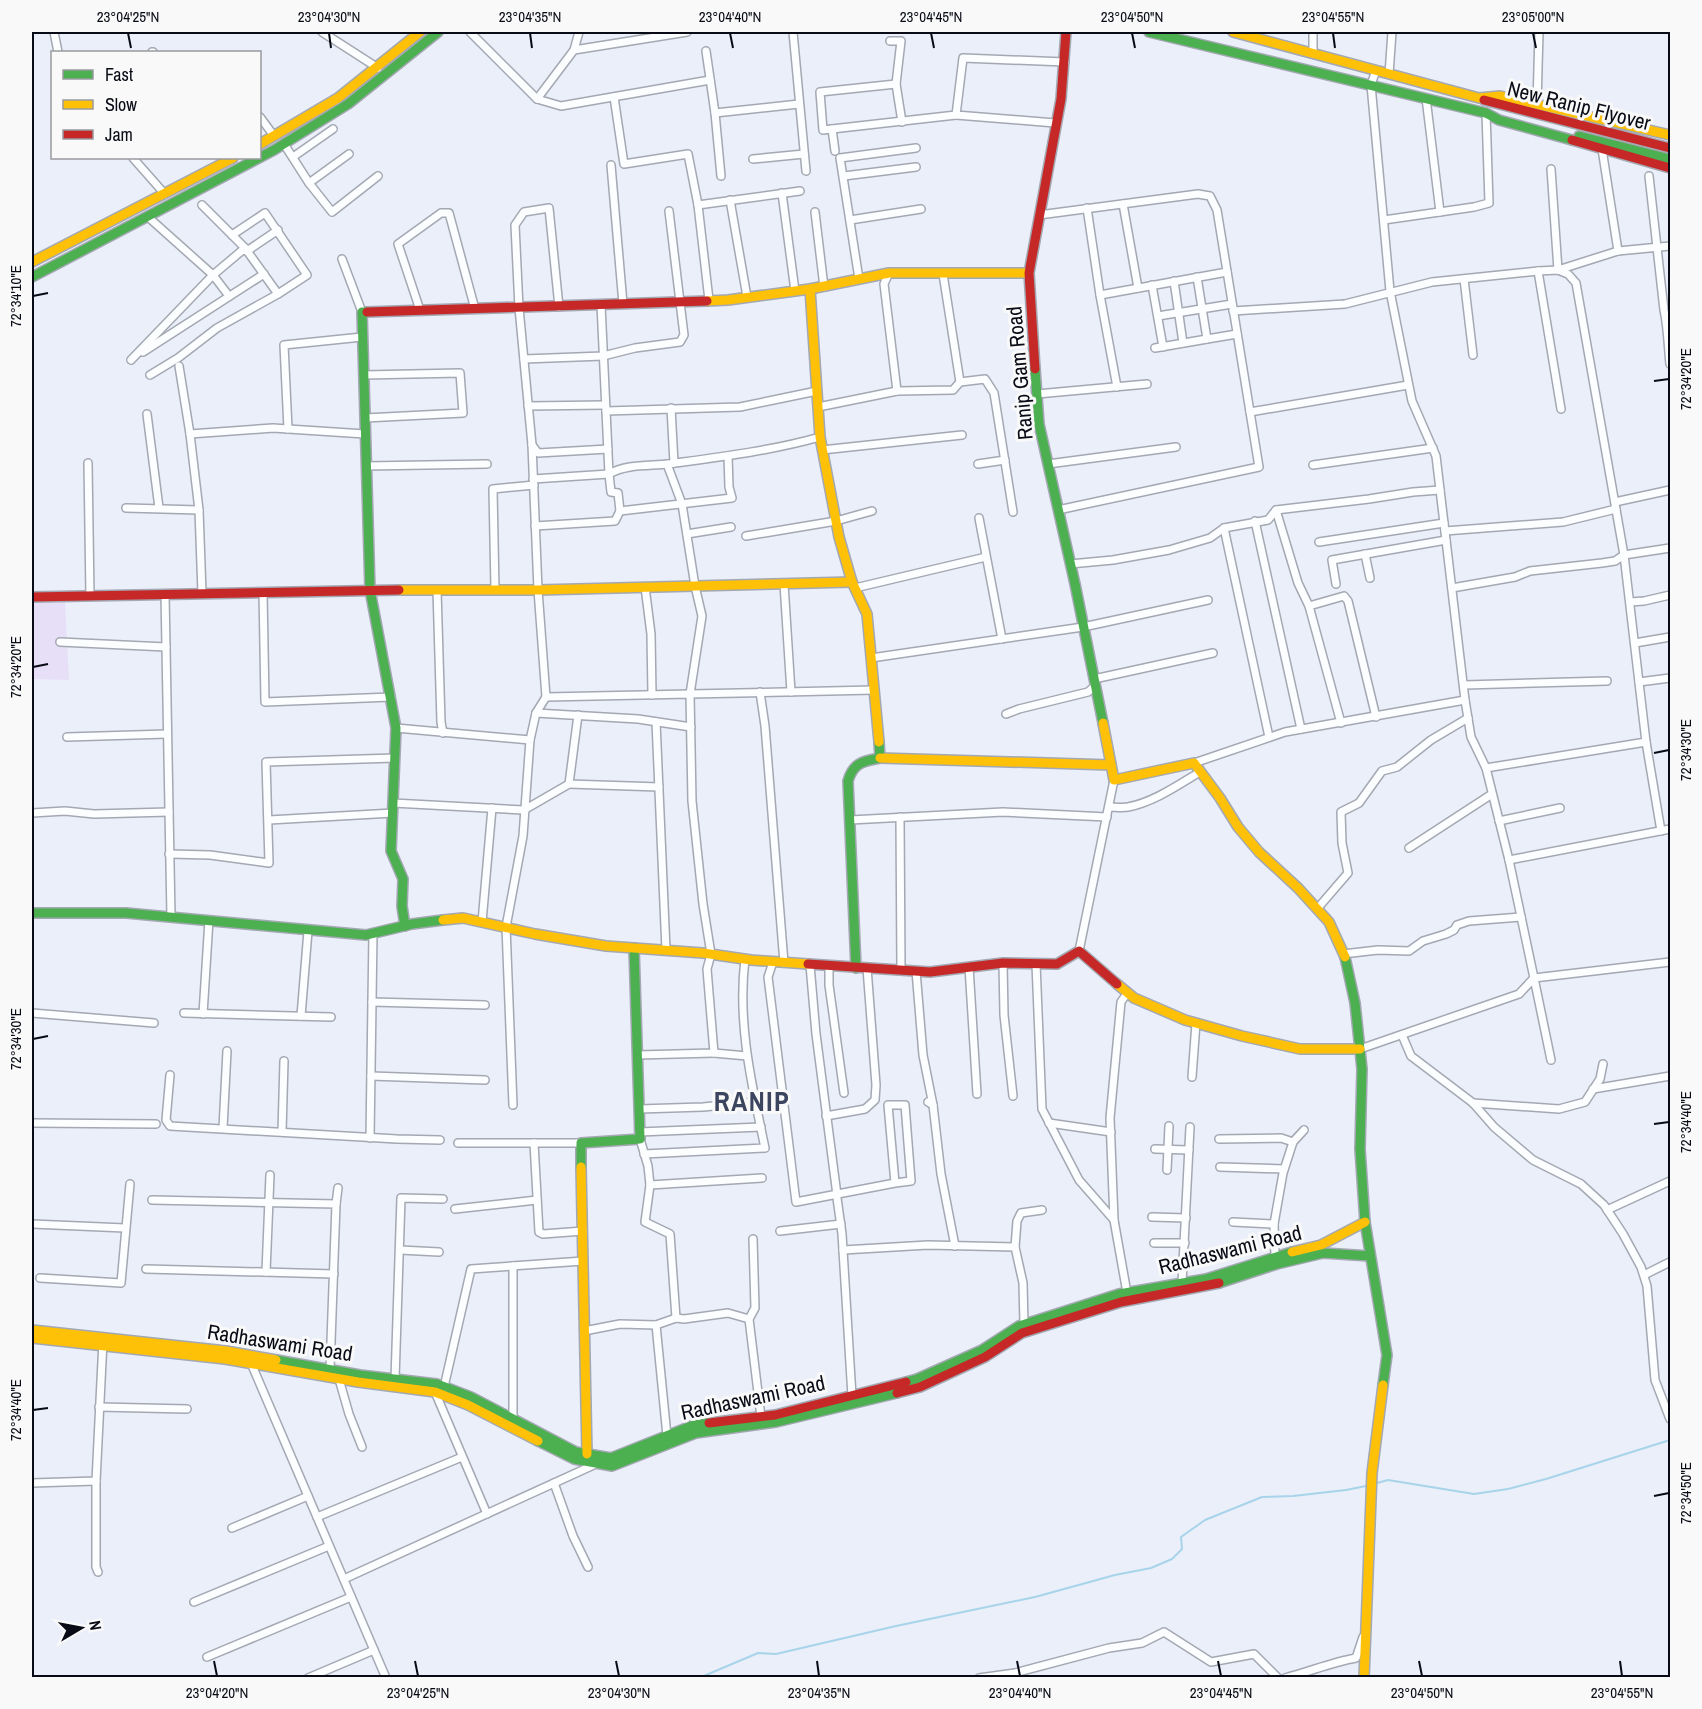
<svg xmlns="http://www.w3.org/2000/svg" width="1702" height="1709" font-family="'Archivo Narrow',sans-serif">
	<rect width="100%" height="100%" fill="#eaeff9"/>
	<!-- green -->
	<polygon fill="#e6dff7" points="65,602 69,680 32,679 32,603"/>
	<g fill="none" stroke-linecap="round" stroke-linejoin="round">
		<!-- stream -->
		<g stroke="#a8d4ea" stroke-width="2">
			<polyline points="1377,1483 1388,1480 1474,1494 1508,1489 1546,1479 1670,1440"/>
			<polyline points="699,1678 758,1653 776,1654 896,1626 1035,1597 1115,1575 1151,1568 1172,1559 1182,1549 1181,1537 1205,1520 1262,1497 1293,1496 1346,1490 1366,1486"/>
		</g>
		<!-- street casing -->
		<g stroke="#a3a8b2" stroke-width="10">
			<g id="street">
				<polyline points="54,32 58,52"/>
				<polyline points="322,32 378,68"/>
				<polyline points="470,32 537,99 561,106 710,80"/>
				<polyline points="793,32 806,171"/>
				<polyline points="890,41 901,41 896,84 902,122"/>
				<polyline points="574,50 579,32"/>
				<polyline points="706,51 715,113 799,104"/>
				<polyline points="152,52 153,52"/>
				<polyline points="1313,53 1313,32"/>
				<polyline points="1389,74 1392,32"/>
				<polyline points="896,84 820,92 823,130 956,115"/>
				<polyline points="614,97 624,164 688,154 698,205 709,300"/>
				<polyline points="1426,98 1440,212"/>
				<polyline points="537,99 574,50 687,32"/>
				<polyline points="1537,104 1539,32"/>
				<polyline points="715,113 721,176"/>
				<polyline points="260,117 274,136"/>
				<polyline points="1055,123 956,115 963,58 1065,62"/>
				<polyline points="832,129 835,151"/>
				<polyline points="284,144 309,183 332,212 378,176"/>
				<polyline points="1602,149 1618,251"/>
				<polyline points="293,157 333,129"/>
				<polyline points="133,158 163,192"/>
				<polyline points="753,159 804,154"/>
				<polyline points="611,165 623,304"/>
				<polyline points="1551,169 1558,270 1618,251 1670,246"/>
				<polyline points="844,176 916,167"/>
				<path d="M1649,176L1664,310C1668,328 1668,346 1670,364"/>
				<polyline points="309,183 349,154"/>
				<polyline points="782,193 795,291"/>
				<polyline points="730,200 747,297"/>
				<polyline points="1123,204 1138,288"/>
				<polyline points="202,205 245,248"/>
				<polyline points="698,205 800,191"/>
				<polyline points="1087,208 1100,295 1117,387"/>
				<polyline points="815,212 824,287"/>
				<polyline points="1039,215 1198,194 1210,196 1217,210 1259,467 1058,510"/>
				<polyline points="850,220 921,209"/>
				<polyline points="1384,220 1474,207 1489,203 1486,113"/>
				<polyline points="232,235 265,213 307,275 278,294"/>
				<polyline points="247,251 278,230"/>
				<polyline points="342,259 362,312"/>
				<polyline points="1538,271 1561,409"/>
				<polyline points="889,273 884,284 897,391"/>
				<polyline points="943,274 960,382"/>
				<polyline points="1197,277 1207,339 1237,334"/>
				<polyline points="859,279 840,158 916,148"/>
				<polyline points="1464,279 1473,355"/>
				<polyline points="1174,281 1183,343"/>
				<polyline points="1152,285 1163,347"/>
				<polyline points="1100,295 1227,272"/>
				<polyline points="559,307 549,208 524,212 515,225 519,308 532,445 538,590 546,697 690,694 692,801 703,904 711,954 707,969 714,1053 637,1055"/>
				<polyline points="420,310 398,244 441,213 449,213 475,309"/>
				<polyline points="1233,311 1345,304 1432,282 1538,271 1558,270 1568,274 1576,283 1624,555 1646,742 1486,768"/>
				<polyline points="1158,316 1232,304"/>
				<polyline points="1155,348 1207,339"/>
				<polyline points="143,352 264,274"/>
				<polyline points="524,359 603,356 635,348 680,342 684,335 669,211"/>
				<polyline points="131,360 213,275 147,216"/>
				<polyline points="179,366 190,434"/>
				<polyline points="150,375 178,358 217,328 278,294 245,248 213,275 229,296"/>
				<polyline points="364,375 460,373 463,413 365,418"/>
				<polyline points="1037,394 1147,384"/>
				<polyline points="528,406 605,405"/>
				<polyline points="818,407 897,391 953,390 960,382 985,379 994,393 1013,512"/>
				<polyline points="671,408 674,463"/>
				<polyline points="606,411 740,407 817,391"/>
				<polyline points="1250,412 1408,385"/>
				<polyline points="147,414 159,508"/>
				<polyline points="288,429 284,345 362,337"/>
				<polyline points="532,445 538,453 608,449"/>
				<polyline points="822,450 962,435"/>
				<polyline points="88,463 90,596"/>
				<polyline points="667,464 682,504 695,586 702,616 690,694 874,690"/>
				<polyline points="978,464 1005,460"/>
				<polyline points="1048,464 1176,447"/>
				<polyline points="1313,465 1433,448"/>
				<polyline points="366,466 487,464"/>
				<path d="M533,479L609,474C626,464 649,466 668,464C720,457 770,451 820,437"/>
				<polyline points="1615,502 1670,490"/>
				<polyline points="126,508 199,510"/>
				<polyline points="1276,510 1298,583 1309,606 1341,723"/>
				<polyline points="620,511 732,498 729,487 728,456"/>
				<polyline points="979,518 1002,639"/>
				<polyline points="1255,521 1301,729"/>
				<polyline points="535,526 615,521 620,511 618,493 611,492 609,474 601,305"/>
				<polyline points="1224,528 1269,737"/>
				<polyline points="1445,531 1563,522 1616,509"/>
				<polyline points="687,534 731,527"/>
				<polyline points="746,536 836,521 872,511"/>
				<polyline points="1319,542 1444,523"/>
				<polyline points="1365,554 1370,578"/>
				<polyline points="1070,564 1113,560 1169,550 1210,538 1224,528 1268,520 1276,510 1369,499 1413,492 1440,490"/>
				<polyline points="784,584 791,692"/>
				<polyline points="1336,584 1332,560 1446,540"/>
				<polyline points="645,587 651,634 652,695"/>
				<polyline points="855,588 986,557"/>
				<polyline points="1452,588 1515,577 1530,571 1602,563 1615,561 1624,555 1670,548"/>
				<polyline points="437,590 441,722 443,733"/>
				<polyline points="495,590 493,489 534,485"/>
				<polyline points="263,592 265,702 391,697"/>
				<polyline points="202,593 199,510 190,434 273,428 365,434"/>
				<polyline points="165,594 171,917"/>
				<polyline points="1630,602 1644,601 1670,595"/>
				<polyline points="1309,606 1344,596 1348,601 1376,717"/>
				<polyline points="60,642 166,647"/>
				<polyline points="1635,643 1670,637"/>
				<polyline points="871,658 1083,627 1208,600"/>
				<polyline points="1094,679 1213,653"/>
				<polyline points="1639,682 1670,678"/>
				<polyline points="1464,685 1607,681"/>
				<polyline points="760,692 765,726 784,963"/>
				<polyline points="536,713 546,697"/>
				<polyline points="1006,714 1019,709 1088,692 1095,686"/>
				<polyline points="578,715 569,784 659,787"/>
				<polyline points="656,722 666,950"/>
				<polyline points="396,728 530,740 536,713 638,719 691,727"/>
				<polyline points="67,737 167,734"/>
				<polyline points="1646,742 1661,831"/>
				<polyline points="1194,763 1285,732 1465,700 1436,456 1412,401 1390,291 1371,85 1376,70"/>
				<polyline points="393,803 524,810 569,784"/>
				<path d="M1109,807C1115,807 1122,808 1128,807C1154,802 1178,785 1200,772"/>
				<polyline points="32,813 65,811 94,814 169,812"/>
				<polyline points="900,817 901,970"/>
				<polyline points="269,820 393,813"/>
				<polyline points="850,820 1003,812 1107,817"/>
				<polyline points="1499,821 1560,808"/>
				<polyline points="1409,848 1492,794"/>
				<polyline points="169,854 210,855 269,863 266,762 395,758"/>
				<polyline points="1509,860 1670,829"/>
				<polyline points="1317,909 1348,873 1342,843 1341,812 1359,803 1382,771 1397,767 1431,740 1468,718"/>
				<polyline points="482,922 492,808"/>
				<polyline points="1079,951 1114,780"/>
				<polyline points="1343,954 1378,950 1409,951 1423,941 1446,934 1454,930 1457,925 1469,921 1521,917"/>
				<polyline points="773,962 768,977 796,1202 895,1183 888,1105 905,1105 911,1181 895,1183"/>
				<polyline points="1003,963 1004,1015 1013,1096"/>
				<polyline points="1036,964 1042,1109 1079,1180 1114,1220 1127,1293"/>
				<polyline points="810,965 816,1034 837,1195"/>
				<polyline points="829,966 829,985 844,1093"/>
				<polyline points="969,967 977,1094"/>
				<polyline points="916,971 923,1055 933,1105"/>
				<polyline points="372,1002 485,1005"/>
				<polyline points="32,1013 154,1023"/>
				<polyline points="184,1013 331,1017"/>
				<polyline points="203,1014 209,920"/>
				<polyline points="301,1016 308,931"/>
				<polyline points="1402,1035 1411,1056 1473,1103 1494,1127 1533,1160 1581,1184 1604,1205 1623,1234 1641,1267 1647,1286 1655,1380 1670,1419"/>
				<polyline points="1360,1049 1519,994 1534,978 1509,860 1486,768 1471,737 1465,700"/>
				<polyline points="714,1053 747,1056"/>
				<polyline points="1551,1060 1534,978 1670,962"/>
				<polyline points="170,1075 166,1120 170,1126 397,1139 440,1140"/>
				<polyline points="371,1076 485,1080"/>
				<polyline points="1192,1077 1196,1023"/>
				<polyline points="1593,1089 1670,1076"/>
				<polyline points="928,1102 933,1105 941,1174 955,1246"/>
				<polyline points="1473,1103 1559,1109 1585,1102 1600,1079 1603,1064"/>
				<polyline points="513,1105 506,927 523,836 530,740"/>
				<polyline points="639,1109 703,1107 755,1102"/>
				<polyline points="826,1116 865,1109 875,1100 876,1085 867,968"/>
				<polyline points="32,1123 156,1124"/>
				<polyline points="1049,1123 1111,1132"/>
				<polyline points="223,1128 227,1051"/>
				<polyline points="282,1132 284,1061"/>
				<polyline points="639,1132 761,1127"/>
				<polyline points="370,1138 373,933"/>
				<polyline points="640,1139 648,1166 650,1185 762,1178"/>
				<polyline points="1219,1139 1281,1138 1293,1142"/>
				<polyline points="458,1143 581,1143"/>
				<polyline points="534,1143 539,1232 543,1234 583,1231"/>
				<polyline points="1155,1149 1189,1150"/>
				<path d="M644,1154L765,1148C752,1086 737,1023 745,959"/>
				<polyline points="1220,1167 1284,1169"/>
				<polyline points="1167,1170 1169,1126"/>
				<polyline points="650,1185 645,1222 670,1234 676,1318"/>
				<polyline points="837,1198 842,1234 852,1396"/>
				<polyline points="152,1200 336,1204 330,1369"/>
				<polyline points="336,1204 338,1188"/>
				<polyline points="455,1209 537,1200"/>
				<polyline points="1607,1210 1670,1181"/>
				<polyline points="1152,1217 1186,1218"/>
				<polyline points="1114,1220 1110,1118 1121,1002 1128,992"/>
				<polyline points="1233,1222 1274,1224"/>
				<polyline points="32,1224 125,1228"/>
				<polyline points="780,1231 841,1224"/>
				<polyline points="753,1239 755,1308 749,1319 761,1417"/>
				<polyline points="1154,1243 1185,1243"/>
				<polyline points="1015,1247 1017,1221 1021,1213 1042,1210"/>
				<polyline points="400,1250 439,1252"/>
				<polyline points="843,1250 928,1245 1015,1247 1023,1283 1024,1325"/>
				<polyline points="1275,1256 1274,1224 1283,1173 1293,1142 1304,1130"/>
				<polyline points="513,1266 513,1418"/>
				<polyline points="146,1269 334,1274"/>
				<polyline points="266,1272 270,1175"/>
				<polyline points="1644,1275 1670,1262"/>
				<polyline points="40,1278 121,1283 130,1184"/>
				<polyline points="1182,1283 1190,1127"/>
				<polyline points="656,1325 667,1436"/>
				<polyline points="584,1331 620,1324 656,1325 676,1318 684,1319 728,1313 749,1319"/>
				<polyline points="251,1363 386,1678"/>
				<polyline points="339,1379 349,1414 362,1447"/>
				<polyline points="395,1379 401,1198 443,1199"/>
				<polyline points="444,1387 471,1269 583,1261"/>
				<polyline points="435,1392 487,1514"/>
				<polyline points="99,1407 187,1409"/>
				<polyline points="96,1481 96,1567 98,1572"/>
				<polyline points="32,1483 96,1481 103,1341"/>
				<polyline points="554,1483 573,1536 588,1567"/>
				<polyline points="317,1517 462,1457"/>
				<polyline points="232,1528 308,1496"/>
				<polyline points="344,1579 598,1463"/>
				<polyline points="194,1602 329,1546"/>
				<polyline points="207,1657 351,1597"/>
				<polyline points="308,1678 374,1650"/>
				<polyline points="979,1678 1015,1673 1109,1648 1142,1643 1164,1632 1211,1662 1254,1654 1278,1678"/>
				<path d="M1285,1678C1309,1672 1332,1662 1356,1658L1363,1637"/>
			</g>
		</g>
		<!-- fast casing -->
		<g stroke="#a3a8b2" stroke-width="12">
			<g id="fast">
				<polyline points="1149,32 1486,113 1499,120 1572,140"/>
				<polyline points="1579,136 1670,159"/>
				<polyline points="32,277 274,150 348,104 438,32"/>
				<polyline points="367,312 362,312 370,590 396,728 391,851 403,879 402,906 405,926"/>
				<polyline points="1035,369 1039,424 1075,584 1103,723"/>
				<polyline points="32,913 126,913 366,935 412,924 443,920"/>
				<polyline points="1345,957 1355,1003 1362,1069 1360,1149 1365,1222 1387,1355 1383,1385"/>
				<path d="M856,968L848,781C853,763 863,761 880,758L879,742"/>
				<polyline points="581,1167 581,1143 640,1139 634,948"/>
				<polyline points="1219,1283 1277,1264 1323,1253 1370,1256"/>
				<polyline points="276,1360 360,1375 437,1384 471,1397 576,1452 611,1458 694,1425 709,1423"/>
				<polyline points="906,1382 917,1379 982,1350 1019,1326 1119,1294 1206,1279 1292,1252"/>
				<polyline points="538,1441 574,1459 612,1466 696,1433 776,1422 897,1393"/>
			</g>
		</g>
		<!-- slow casing -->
		<g stroke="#a3a8b2" stroke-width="12">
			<g id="slow">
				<polyline points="1233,32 1479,98 1500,96 1670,135"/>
				<polyline points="260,144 338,98 420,32"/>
				<polyline points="32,262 233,158"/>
				<polyline points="810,289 820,437 839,537 852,582 867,614 879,742"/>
				<polyline points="707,301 728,300 810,289 889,273 1029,273"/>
				<polyline points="399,590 538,590 852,582"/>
				<polyline points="1103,723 1114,780 1194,763 1220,798 1238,827 1259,852 1298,888 1329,922 1345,957"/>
				<polyline points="880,758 1111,765"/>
				<polyline points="443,920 463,918 535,934 606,946 703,953 751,960 808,964"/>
				<polyline points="1117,984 1134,998 1185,1020 1242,1036 1300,1049 1360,1049"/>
				<polyline points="581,1167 587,1454"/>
				<polyline points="1292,1252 1321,1245 1365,1222"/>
				<polyline points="32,1330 226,1351 276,1360"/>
				<polyline points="32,1338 225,1359 358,1382 435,1392 468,1405 538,1441"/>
				<polyline points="1364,1678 1372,1473 1383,1385"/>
			</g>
		</g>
		<!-- jam casing -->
		<g stroke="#a3a8b2" stroke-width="12">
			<g id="jam">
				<polyline points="1484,100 1670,148"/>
				<polyline points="1572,140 1670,168"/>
				<polyline points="367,312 707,301"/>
				<polyline points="1035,369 1029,273 1061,99 1066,32"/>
				<polyline points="32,597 399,590"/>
				<polyline points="808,964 930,972 1003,963 1057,964 1079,951 1117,984"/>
				<polyline points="897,1393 920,1387 985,1357 1022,1333 1121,1302 1219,1283"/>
				<polyline points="709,1423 775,1415 906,1382"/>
			</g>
		</g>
		<!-- street -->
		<use href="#street" stroke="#fcfdfe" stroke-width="7"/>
		<!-- fast -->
		<use href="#fast" stroke="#4caf50" stroke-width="9"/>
		<!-- slow -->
		<use href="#slow" stroke="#ffc107" stroke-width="9"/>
		<!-- jam -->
		<use href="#jam" stroke="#c62828" stroke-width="9"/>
	</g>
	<!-- ticks -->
	<path fill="none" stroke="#080b15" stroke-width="2" d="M128,33L131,48M329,33L331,48M530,33L532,48M730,33L733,48M931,33L934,48M1132,33L1135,48M1333,33L1335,48M1533,33L1536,48M33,296L48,293M1654,381L1669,379M33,667L48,664M1654,753L1669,750M33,1039L48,1036M1654,1124L1669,1122M33,1410L48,1408M1654,1496L1669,1493M214,1661L217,1676M415,1661L418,1676M616,1661L619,1676M817,1661L819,1676M1017,1661L1020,1676M1218,1661L1221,1676M1419,1661L1422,1676M1620,1661L1622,1676"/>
	<g text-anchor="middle" stroke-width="6" stroke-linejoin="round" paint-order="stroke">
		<!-- street labels -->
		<g font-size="21" fill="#080b15" stroke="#f9f9f9">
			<text transform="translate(1579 106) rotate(14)" y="7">New Ranip Flyover</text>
			<text transform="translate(1020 373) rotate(-95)" y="7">Ranip Gam Road</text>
			<text transform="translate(1230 1250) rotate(-14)" y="7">Radhaswami Road</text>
			<text transform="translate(280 1343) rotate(9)" y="7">Radhaswami Road</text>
			<text transform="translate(753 1398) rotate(-12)" y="7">Radhaswami Road</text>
		</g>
		<!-- district labels -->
		<g font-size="27" font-weight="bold" letter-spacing="1.5" fill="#3c455f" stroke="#f9f9f9">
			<text x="752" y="1111">RANIP</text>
		</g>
	</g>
	<!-- border -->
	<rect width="1702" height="1709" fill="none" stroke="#f9f9f9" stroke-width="66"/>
	<!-- legend -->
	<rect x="51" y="51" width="210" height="108" fill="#f9f9f9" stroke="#999a9e" stroke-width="1.5"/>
	<rect x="63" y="70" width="30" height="9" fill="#4caf50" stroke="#999a9e" stroke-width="1.5"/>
	<text x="105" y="81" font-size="18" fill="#080b15">Fast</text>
	<rect x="63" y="100" width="30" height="9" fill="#ffc107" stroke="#999a9e" stroke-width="1.5"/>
	<text x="105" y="111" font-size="18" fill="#080b15">Slow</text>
	<rect x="63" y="130" width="30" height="9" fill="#c62828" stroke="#999a9e" stroke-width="1.5"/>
	<text x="105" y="141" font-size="18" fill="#080b15">Jam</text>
	<!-- north arrow -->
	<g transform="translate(81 1628) rotate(80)" stroke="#f9f9f9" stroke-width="4.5" paint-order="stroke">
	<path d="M0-4.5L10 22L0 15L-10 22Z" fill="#080b15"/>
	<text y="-9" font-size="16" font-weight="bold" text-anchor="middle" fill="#080b15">N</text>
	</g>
	<rect x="33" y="33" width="1636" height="1643" fill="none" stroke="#080b15" stroke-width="2"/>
	<g font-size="15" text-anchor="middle" fill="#080b15">
		<text x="128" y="22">23°04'25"N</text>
		<text x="329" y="22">23°04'30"N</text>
		<text x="530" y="22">23°04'35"N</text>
		<text x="730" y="22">23°04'40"N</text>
		<text x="931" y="22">23°04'45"N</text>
		<text x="1132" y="22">23°04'50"N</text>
		<text x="1333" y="22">23°04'55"N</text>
		<text x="1533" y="22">23°05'00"N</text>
		<text transform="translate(16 296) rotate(-90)" y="5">72°34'10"E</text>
		<text transform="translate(1686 379) rotate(-90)" y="5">72°34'20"E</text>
		<text transform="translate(16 667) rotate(-90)" y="5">72°34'20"E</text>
		<text transform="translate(1686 750) rotate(-90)" y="5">72°34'30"E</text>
		<text transform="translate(16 1039) rotate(-90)" y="5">72°34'30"E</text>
		<text transform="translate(1686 1122) rotate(-90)" y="5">72°34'40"E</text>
		<text transform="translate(16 1410) rotate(-90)" y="5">72°34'40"E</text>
		<text transform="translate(1686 1493) rotate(-90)" y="5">72°34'50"E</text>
		<text x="217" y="1698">23°04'20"N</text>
		<text x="418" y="1698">23°04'25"N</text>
		<text x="619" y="1698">23°04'30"N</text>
		<text x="819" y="1698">23°04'35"N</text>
		<text x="1020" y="1698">23°04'40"N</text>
		<text x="1221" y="1698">23°04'45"N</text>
		<text x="1422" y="1698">23°04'50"N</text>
		<text x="1622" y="1698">23°04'55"N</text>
	</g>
</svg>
